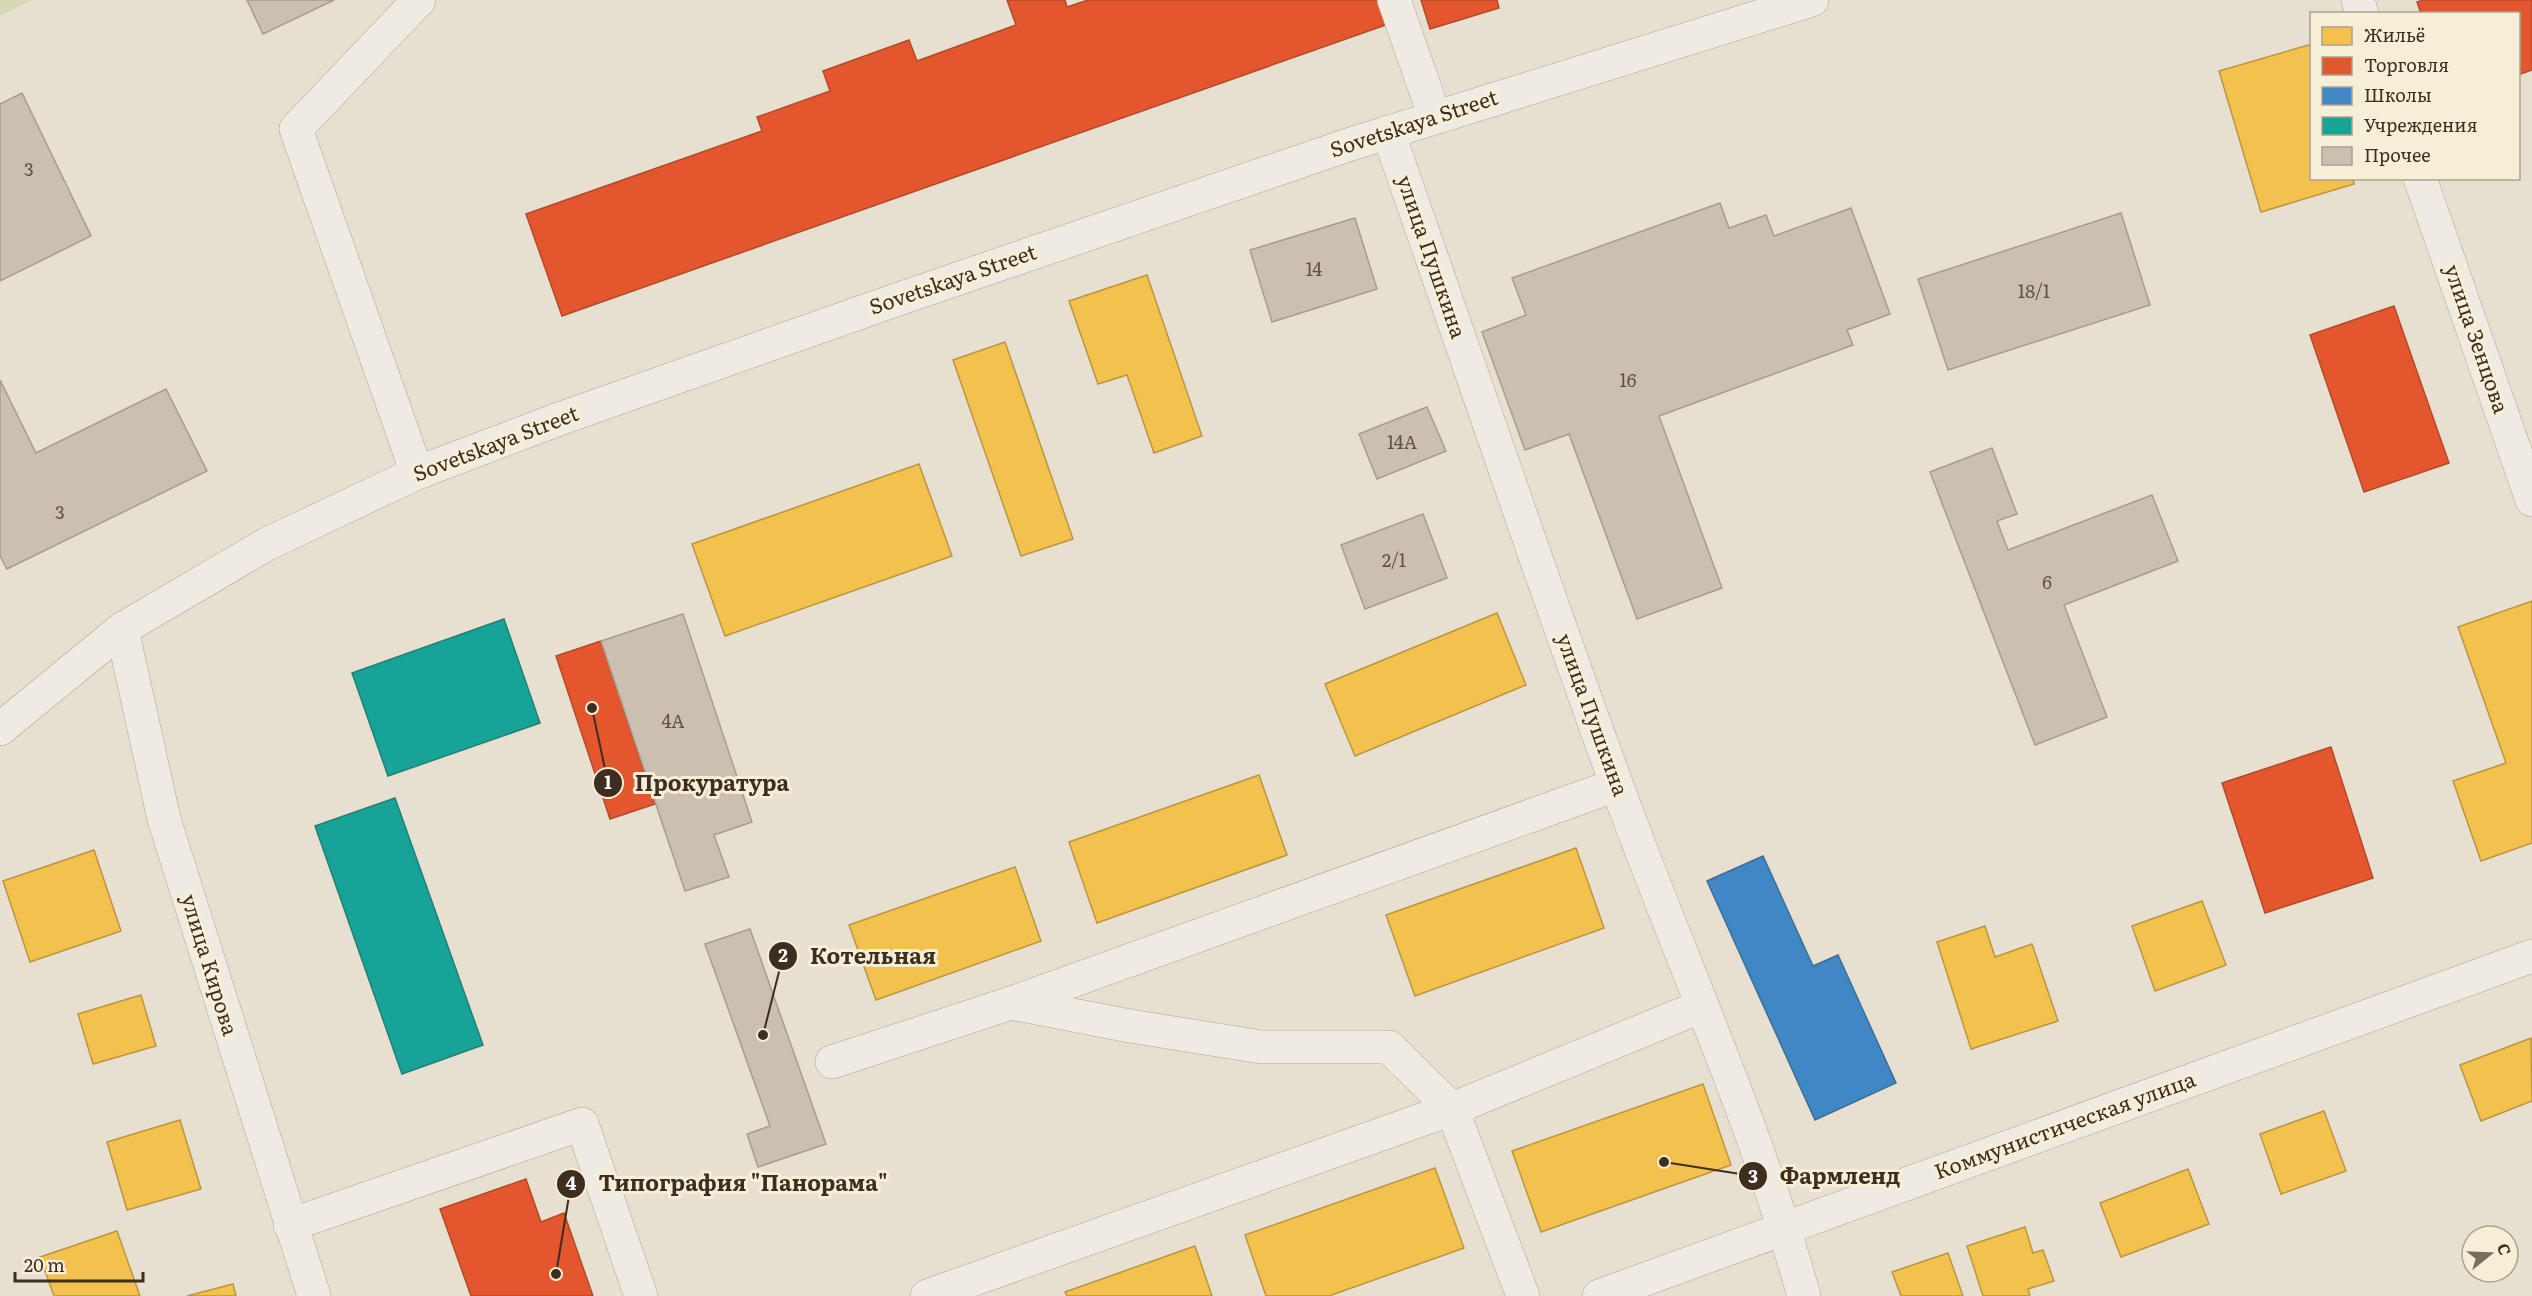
<svg xmlns="http://www.w3.org/2000/svg" width="2532" height="1296" font-family="Literata,serif">
	<rect width="100%" height="100%" fill="#e7e0d1"/>
	<!-- green -->
	<polygon fill="#d6d7b3" points="0,0 32,0 0,16"/>
	<!-- homes -->
	<g fill="#f2c14e" stroke="#bc9540" stroke-width="1.5">
		<polygon points="2312,44 2312,178 2353,178 2354,184 2261,212 2219,71"/>
		<polygon points="1147,275 1202,436 1154,453 1127,375 1098,384 1069,301"/>
		<polygon points="1005,342 1073,539 1021,556 953,360"/>
		<polygon points="919,464 952,556 725,636 692,544"/>
		<polygon points="2532,601 2532,843 2481,861 2453,781 2506,763 2458,627"/>
		<polygon points="1497,613 1526,685 1355,756 1325,684"/>
		<polygon points="1259,775 1287,855 1097,923 1069,842"/>
		<polygon points="1576,848 1604,928 1415,996 1386,915"/>
		<polygon points="94,850 121,931 30,962 3,881"/>
		<polygon points="1015,867 1041,941 876,1000 849,925"/>
		<polygon points="2202,901 2226,965 2155,991 2132,926"/>
		<polygon points="1985,926 1995,957 2032,944 2058,1021 1971,1049 1937,942"/>
		<polygon points="141,995 156,1046 93,1064 78,1014"/>
		<polygon points="2531,1038 2532,1101 2481,1121 2460,1065"/>
		<polygon points="1703,1084 1731,1165 1541,1232 1512,1151"/>
		<polygon points="2324,1111 2346,1171 2281,1194 2260,1134"/>
		<polygon points="180,1120 201,1189 127,1210 107,1142"/>
		<polygon points="1435,1168 1464,1248 1329,1296 1266,1296 1245,1235"/>
		<polygon points="2188,1169 2209,1224 2121,1257 2100,1203"/>
		<polygon points="2025,1227 2033,1253 2043,1250 2054,1281 2028,1289 2030,1296 1983,1296 1967,1246"/>
		<polygon points="117,1231 140,1296 54,1296 40,1257"/>
		<polygon points="1195,1246 1212,1296 1067,1296 1065,1292"/>
		<polygon points="1948,1253 1963,1296 1901,1296 1892,1272"/>
		<polygon points="233,1284 236,1296 187,1296"/>
	</g>
	<!-- shops -->
	<g fill="#e4572e" stroke="#b24b2a" stroke-width="1.5">
		<polygon points="1007,0 1065,0 1067,7 1088,0 1386,0 1394,22 562,316 526,214 762,131 757,117 830,91 823,71 909,40 917,61 1016,25"/>
		<polygon points="1421,0 1497,0 1499,8 1430,29"/>
		<polygon points="2423,0 2532,0 2532,70 2518,75 2518,14 2421,14 2417,2"/>
		<polygon points="2394,306 2449,463 2364,492 2310,335"/>
		<polygon points="601,641 655,804 610,819 556,656"/>
		<polygon points="2331,747 2373,878 2265,913 2222,783"/>
		<polygon points="526,1179 541,1222 564,1213 593,1296 471,1296 440,1209"/>
	</g>
	<!-- schools -->
	<polygon fill="#3f88c5" stroke="#3e6d94" stroke-width="1.5" points="1763,856 1813,966 1838,955 1896,1083 1815,1120 1707,881"/>
	<!-- public -->
	<g fill="#17a398" stroke="#228074" stroke-width="1.5">
		<polygon points="504,619 540,723 388,776 352,673"/>
		<polygon points="395,798 483,1045 402,1074 315,826"/>
	</g>
	<!-- building -->
	<g fill="#cbbfb2" stroke="#a89c90" stroke-width="1.5">
		<polygon points="247,0 334,0 263,34"/>
		<polygon points="22,93 91,236 0,281 0,104"/>
		<polygon points="1720,203 1729,228 1766,215 1774,236 1851,208 1890,314 1847,330 1853,345 1659,416 1722,588 1637,619 1569,434 1525,450 1482,332 1526,315 1512,278"/>
		<polygon points="2121,213 2150,305 1948,370 1918,279"/>
		<polygon points="1355,218 1377,289 1272,322 1250,250"/>
		<polygon points="0,380 36,453 166,389 207,471 7,569 0,556"/>
		<polygon points="1427,407 1446,451 1377,479 1359,434"/>
		<polygon points="1992,448 2017,514 1997,521 2008,550 2152,495 2178,561 2064,605 2107,717 2035,745 1930,472"/>
		<polygon points="1423,514 1447,578 1365,609 1341,545"/>
		<polygon points="683,614 752,822 714,835 729,877 685,891 601,641"/>
		<polygon points="750,929 826,1144 758,1167 747,1134 770,1126 705,944"/>
	</g>
	<g fill="none" stroke-linecap="round" stroke-linejoin="round">
		<!-- minor casing -->
		<g stroke="#ada599" stroke-width="34">
			<g id="minor">
				<polyline points="1394,0 1435,117"/>
				<polyline points="2358,0 2362,14"/>
				<path d="M1388,132C1464,349 1537,567 1616,783C1678,954 1755,1120 1804,1296"/>
				<polyline points="2420,178 2532,500"/>
				<polyline points="417,473 296,129 419,0"/>
				<polyline points="122,629 164,819 314,1296"/>
				<polyline points="0,729 122,629 267,544 417,473 559,419 890,302 1348,145 1812,0"/>
				<polyline points="1011,1003 1130,1026 1261,1047 1389,1047 1452,1109 1523,1296"/>
				<polyline points="832,1062 1011,1003 1616,785"/>
				<polyline points="290,1225 582,1124 641,1296"/>
				<polyline points="927,1296 1452,1109 1702,1006"/>
				<polyline points="1599,1296 2532,956"/>
			</g>
		</g>
		<!-- minor -->
		<use href="#minor" stroke="#efebe3" stroke-width="33"/>
	</g>
	<g text-anchor="middle" stroke-width="6" stroke-linejoin="round" paint-order="stroke">
		<!-- number labels -->
		<g font-size="18" fill="#605244">
			<text x="29" y="176">3</text>
			<text x="1314" y="276">14</text>
			<text x="2034" y="298">18/1</text>
			<text x="1628" y="387">16</text>
			<text x="1402" y="449">14А</text>
			<text x="60" y="519">3</text>
			<text x="1394" y="567">2/1</text>
			<text x="2047" y="589">6</text>
			<text x="673" y="728">4А</text>
		</g>
		<!-- street labels -->
		<g font-size="21" fill="#3d2e20" stroke="#f7eed8">
			<text transform="translate(1414 124) rotate(-18)" y="7">Sovetskaya Street</text>
			<text transform="translate(1431 257) rotate(71)" y="7">улица Пушкина</text>
			<text transform="translate(953 280) rotate(-19)" y="7">Sovetskaya Street</text>
			<text transform="translate(2476 339) rotate(71)" y="7">улица Зенцова</text>
			<text transform="translate(496 444) rotate(-21)" y="7">Sovetskaya Street</text>
			<text transform="translate(1592 715) rotate(70)" y="7">улица Пушкина</text>
			<text transform="translate(209 965) rotate(73)" y="7">улица Кирова</text>
			<text transform="translate(2065 1126) rotate(-20)" y="7">Коммунистическая улица</text>
		</g>
	</g>
	<!-- callouts -->
	<path fill="none" stroke="#3d2e20" stroke-width="2" d="M592 708L608 783M763 1035L783 956M1664 1162L1753 1176M556 1274L571 1184"/>
	<g fill="#3d2e20" stroke="#f7eed8" stroke-width="2">
		<circle cx="592" cy="708" r="6"/>
		<circle cx="763" cy="1035" r="6"/>
		<circle cx="1664" cy="1162" r="6"/>
		<circle cx="556" cy="1274" r="6"/>
		<circle cx="608" cy="783" r="15"/>
		<circle cx="783" cy="956" r="15"/>
		<circle cx="1753" cy="1176" r="15"/>
		<circle cx="571" cy="1184" r="15"/>
	</g>
	<g font-size="18" text-anchor="middle" font-weight="bold" fill="#fff">
		<text x="608" y="789">1</text>
		<text x="783" y="962">2</text>
		<text x="1753" y="1183">3</text>
		<text x="571" y="1190">4</text>
	</g>
	<g font-size="22" text-anchor="middle" font-weight="bold" fill="#3d2e20" stroke="#f7eed8" stroke-width="6" stroke-linejoin="round" paint-order="stroke">
		<text x="712" y="791">Прокуратура</text>
		<text x="873" y="964">Котельная</text>
		<text x="1840" y="1184">Фармленд</text>
		<text x="743" y="1191">Типография "Панорама"</text>
	</g>
	<!-- legend -->
	<rect x="2310" y="12" width="210" height="168" fill="#f7eed8" stroke="#ada18e" stroke-width="1.5"/>
	<rect x="2322" y="27" width="30" height="18" fill="#f2c14e" stroke="#ada18e" stroke-width="1.5"/>
	<text x="2364" y="42" font-size="18" fill="#3d2e20">Жильё</text>
	<rect x="2322" y="57" width="30" height="18" fill="#e4572e" stroke="#ada18e" stroke-width="1.5"/>
	<text x="2364" y="72" font-size="18" fill="#3d2e20">Торговля</text>
	<rect x="2322" y="87" width="30" height="18" fill="#3f88c5" stroke="#ada18e" stroke-width="1.5"/>
	<text x="2364" y="102" font-size="18" fill="#3d2e20">Школы</text>
	<rect x="2322" y="117" width="30" height="18" fill="#17a398" stroke="#ada18e" stroke-width="1.5"/>
	<text x="2364" y="132" font-size="18" fill="#3d2e20">Учреждения</text>
	<rect x="2322" y="147" width="30" height="18" fill="#cbbfb2" stroke="#ada18e" stroke-width="1.5"/>
	<text x="2364" y="162" font-size="18" fill="#3d2e20">Прочее</text>
	<!-- north arrow -->
	<g transform="translate(2490 1254) rotate(72)"><circle r="28" fill="#f7eed8" stroke="#ada18e" stroke-width="1.5"/>
	<path d="M0-4.5L10 22L0 15L-10 22Z" fill="#786c5e"/>
	<text y="-9" font-size="16" font-weight="bold" text-anchor="middle" fill="#3d2e20">С</text>
	</g>
	<!-- scale -->
	<path d="M15 1272v9h128v-9" fill="none" stroke="#3d2e20" stroke-width="3"/>
	<text x="24" y="1272" font-size="18" fill="#3d2e20" stroke="#f7eed8" stroke-width="4.5" paint-order="stroke">20 m</text>
</svg>
